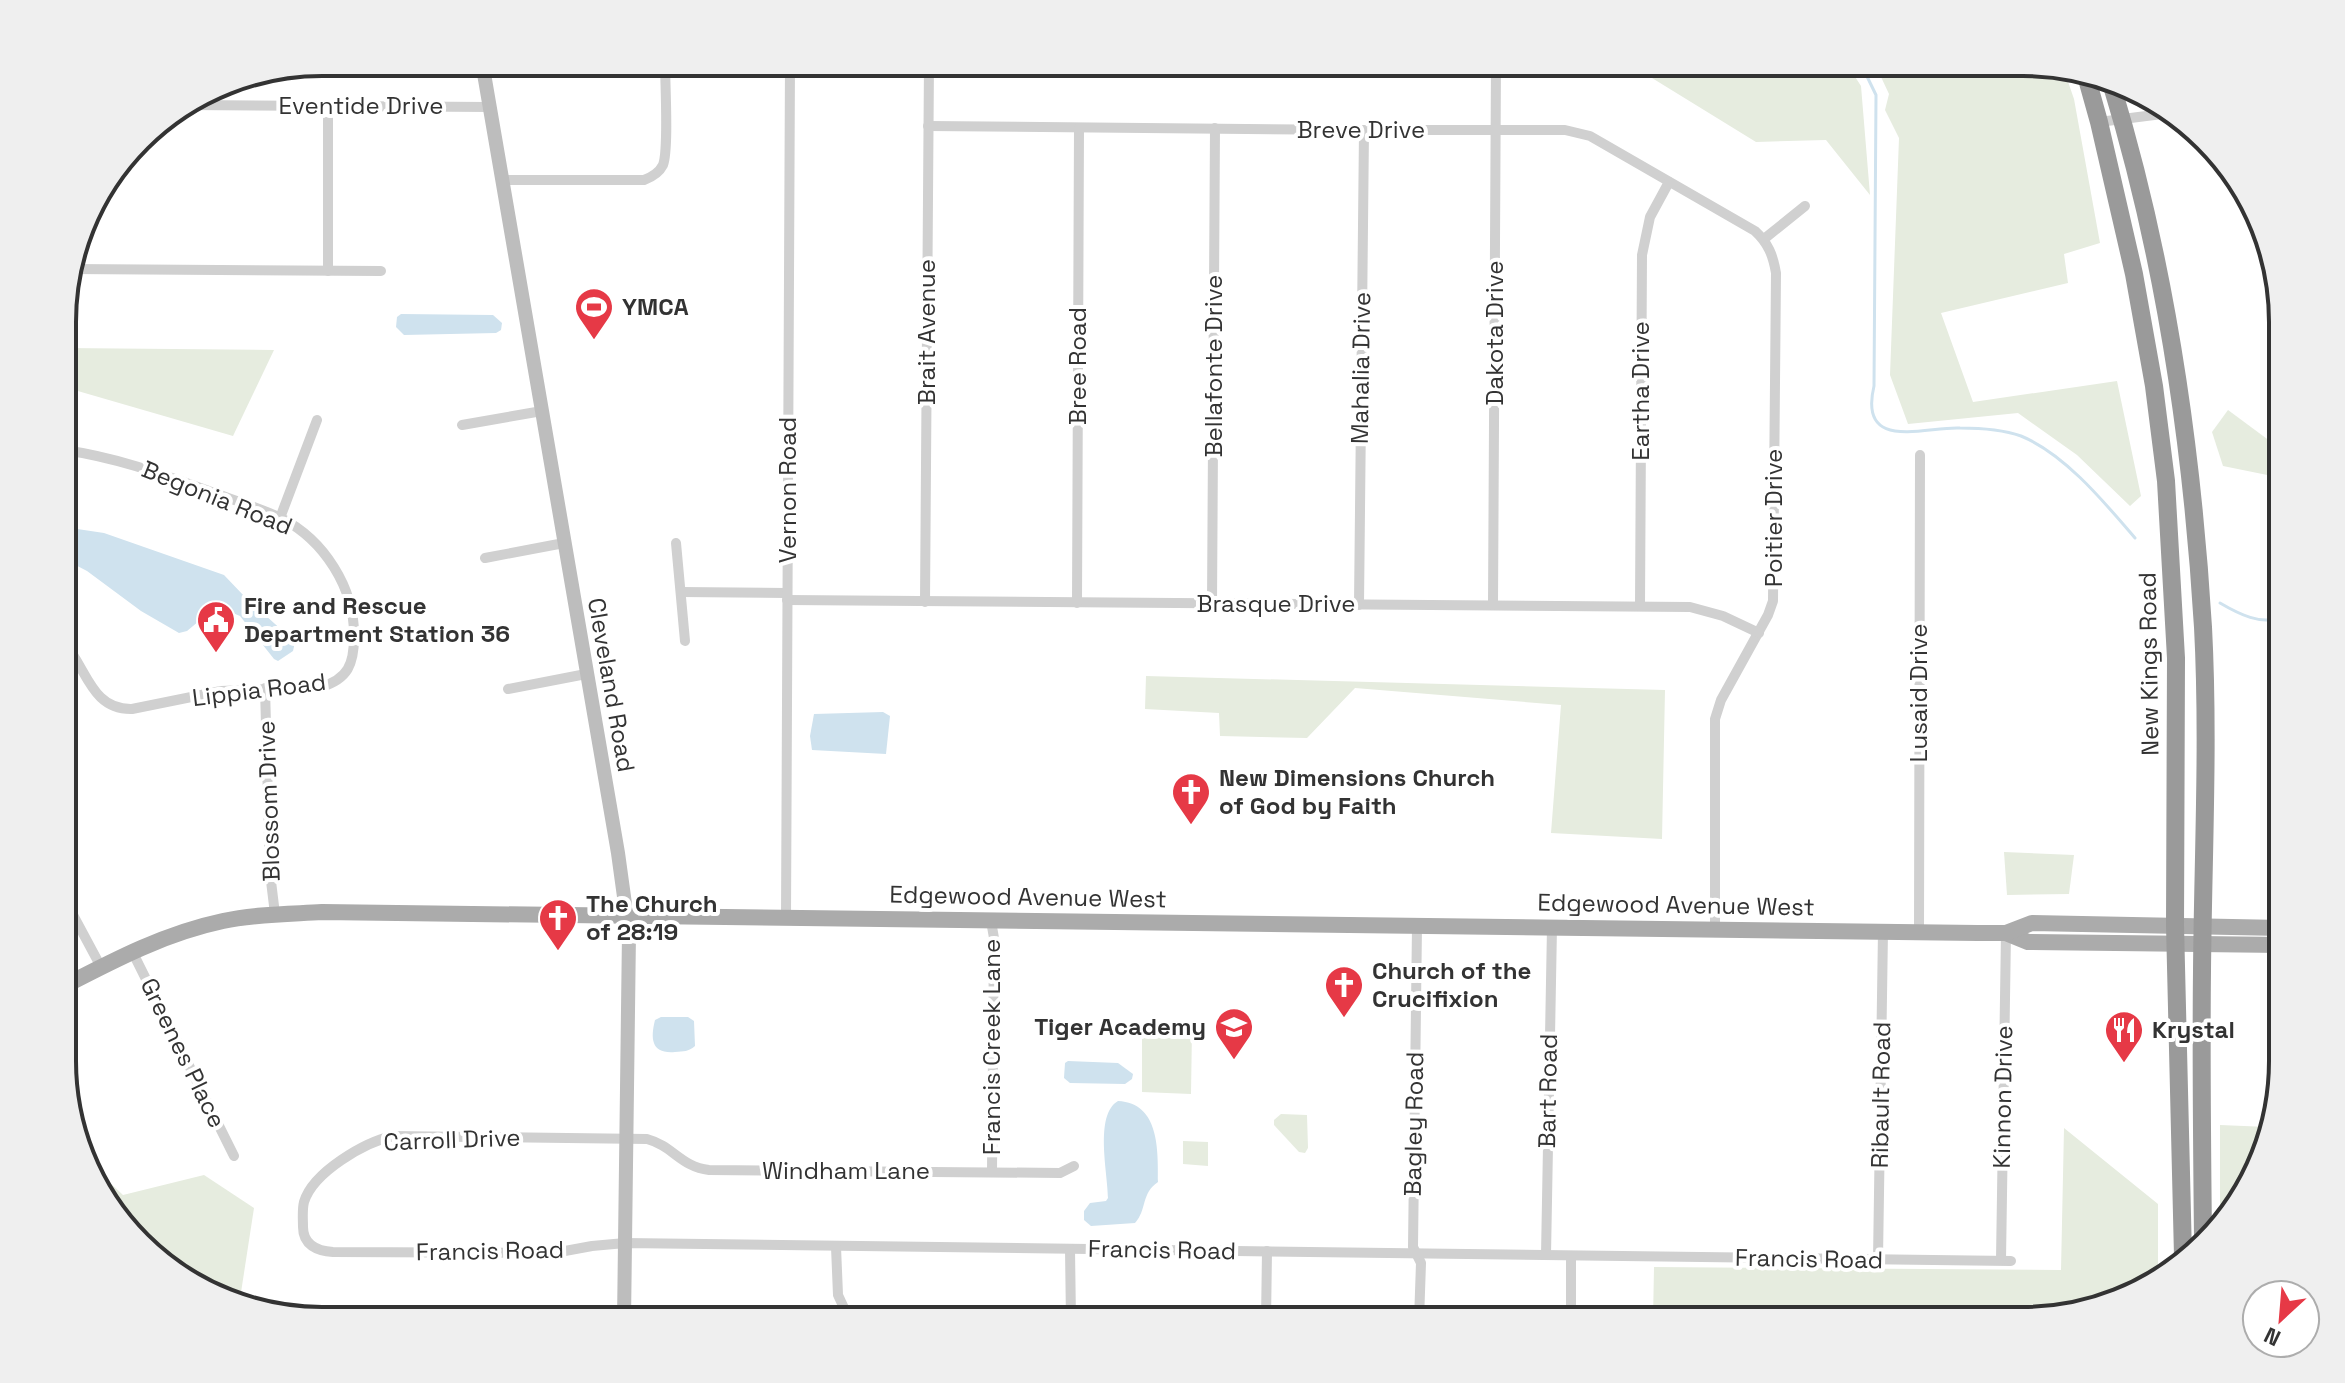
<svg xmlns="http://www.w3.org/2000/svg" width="2345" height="1383" font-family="'Space Grotesk',sans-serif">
	<rect width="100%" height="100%" fill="#fff"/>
	<!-- green -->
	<g fill="#e6ecdf">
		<polygon points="1626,62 1837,62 1850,69 1861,86 1870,195 1826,140 1756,142"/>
		<polygon points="1874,62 2023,62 2065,73 2074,99 2100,243 2064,254 2068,283 1941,313 1973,402 2117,381 2141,496 2130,506 2077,455 2018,413 1908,424 1890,375 1899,138 1885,110 1889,94"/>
		<polygon points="64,348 274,350 233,436 64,387"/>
		<polygon points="2228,410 2282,450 2282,478 2223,466 2212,432"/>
		<polygon points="1146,676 1665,690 1662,839 1551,833 1561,705 1355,688 1307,738 1220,736 1219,713 1145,709"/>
		<polygon points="2004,852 2074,855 2069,894 2007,895"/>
		<polygon points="1142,1027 1192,1029 1191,1094 1142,1092"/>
		<polygon points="1281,1114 1307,1115 1308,1148 1305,1153 1299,1152 1274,1125 1274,1120"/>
		<polygon points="2220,1125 2268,1127 2248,1191 2220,1220"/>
		<polygon points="2064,1128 2158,1204 2158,1282 2153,1286 2039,1320 1653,1321 1654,1267 2061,1270"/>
		<polygon points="1183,1141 1208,1142 1208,1166 1183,1164"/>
		<polygon points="90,1164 123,1195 204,1175 254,1208 240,1299 192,1286 106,1205"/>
	</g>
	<!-- water -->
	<g fill="#cfe2ee">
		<polygon points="401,314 493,315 502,323 501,330 496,333 404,335 396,327 397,317"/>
		<polygon points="64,527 104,533 224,575 245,597 295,642 293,651 278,661 274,659 240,616 228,611 211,611 187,631 179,633 141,611 87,571 64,559"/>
		<polygon points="883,712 890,716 886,754 812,750 810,736 814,714"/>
		<path d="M661,1017H688L694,1021L695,1046C688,1052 684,1051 675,1052C652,1054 650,1040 655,1020Z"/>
		<polygon points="1068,1061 1118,1063 1133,1074 1132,1079 1125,1084 1070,1083 1064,1078 1065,1063"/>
		<path d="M1118,1101C1160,1103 1158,1151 1158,1182C1141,1193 1147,1210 1135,1223L1091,1226L1084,1220V1211L1090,1203L1106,1201L1108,1198C1108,1173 1094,1115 1118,1101Z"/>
	</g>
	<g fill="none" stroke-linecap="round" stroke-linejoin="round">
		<!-- stream -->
		<g stroke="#cfe2ee" stroke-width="3">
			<path d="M1860,62L1876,95L1874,386C1858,453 1926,426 1960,428C1978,428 2004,430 2021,436C2065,454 2105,503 2135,538"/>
			<path d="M2220,603C2237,613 2263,627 2282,616"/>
		</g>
		<!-- street -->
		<g stroke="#d0d0d0" stroke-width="10">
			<polyline points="186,105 489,107"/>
			<polyline points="2099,122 2170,113"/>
			<path d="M928,126L1364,130H1565L1590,136L1755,231C1768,243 1773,255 1776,273L1773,601L1768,615L1721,700L1715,719V930"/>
			<path d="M503,180H644C652,177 659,173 663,165C669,149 665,83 665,62"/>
			<polyline points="1764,239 1805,206"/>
			<polyline points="70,269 381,271"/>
			<polyline points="328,271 328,106"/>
			<polyline points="462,425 542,411"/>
			<path d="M64,450C114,457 159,473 206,490C230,499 257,507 281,518C324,540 355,588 354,637C354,664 348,679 321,687L221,691L132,709C91,710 87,668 64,643"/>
			<polyline points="280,518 317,420"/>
			<polyline points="676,543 685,641"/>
			<polyline points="485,558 564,543"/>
			<polyline points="681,592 787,593"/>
			<polyline points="787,600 1690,607 1723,616 1759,633"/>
			<polyline points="925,602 929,62"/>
			<polyline points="1077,603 1079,128"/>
			<polyline points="1212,604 1215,128"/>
			<polyline points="1359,605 1364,130"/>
			<polyline points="1493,605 1496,62"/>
			<polyline points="1640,606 1642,255 1650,217 1669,182"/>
			<polyline points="265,688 270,873 275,914"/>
			<polyline points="508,689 586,674"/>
			<polyline points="64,898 101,967"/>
			<polyline points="786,918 790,62"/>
			<polyline points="991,921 994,938 992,1172"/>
			<polyline points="1417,926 1413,1247 1421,1263 1419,1321"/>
			<polyline points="1919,932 1920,455"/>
			<polyline points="132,951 234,1156"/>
			<path d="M1074,1166L1060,1173L709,1170C681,1167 673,1146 647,1139L393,1136C365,1142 313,1172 304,1202C302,1210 303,1219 303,1227C303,1245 317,1251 333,1252L554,1253L592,1246L625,1243L2011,1261"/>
			<polyline points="836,1247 838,1295 850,1321"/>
			<polyline points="1070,1249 1071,1321"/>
			<polyline points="1546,1255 1552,927"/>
			<polyline points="1878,1259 1883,931"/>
			<polyline points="2001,1260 2006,933"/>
			<polyline points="1266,1321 1267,1251"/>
			<polyline points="1571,1321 1571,1256"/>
		</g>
		<!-- secondary -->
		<polyline stroke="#bdbdbd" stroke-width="14" points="482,62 618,853 629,933 624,1321"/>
		<!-- primary -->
		<g stroke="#ababab" stroke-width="16">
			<polyline points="2006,933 2028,942 2282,945"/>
			<path d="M64,986C116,959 166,933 223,921C256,914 289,914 322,912L1978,933H2006L2032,923L2282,928"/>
		</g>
		<!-- highway -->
		<g stroke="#9a9a9a" stroke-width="18">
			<polyline points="2087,79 2099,122 2134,274 2154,386 2166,481 2176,658 2175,925 2183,1256"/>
			<path d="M2112,86C2165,260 2192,445 2203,627C2209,741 2203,856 2202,971C2201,1059 2202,1148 2203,1237"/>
		</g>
	</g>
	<!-- icons -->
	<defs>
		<g id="stadium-pin" transform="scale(2)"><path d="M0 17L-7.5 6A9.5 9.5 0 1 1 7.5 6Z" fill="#e63946" stroke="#fff"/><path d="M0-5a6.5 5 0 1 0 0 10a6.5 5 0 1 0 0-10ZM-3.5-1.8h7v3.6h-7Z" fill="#fff"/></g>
		<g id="civic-pin" transform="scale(2)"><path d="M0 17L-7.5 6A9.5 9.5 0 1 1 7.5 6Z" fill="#e63946" stroke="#fff"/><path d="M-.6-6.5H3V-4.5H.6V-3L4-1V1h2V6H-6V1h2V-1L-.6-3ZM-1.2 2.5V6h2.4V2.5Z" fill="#fff"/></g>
		<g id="church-pin" transform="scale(2)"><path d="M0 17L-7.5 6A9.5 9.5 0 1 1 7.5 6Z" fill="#e63946" stroke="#fff"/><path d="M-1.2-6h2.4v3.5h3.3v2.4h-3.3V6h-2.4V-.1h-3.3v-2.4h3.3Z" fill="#fff"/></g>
		<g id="school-pin" transform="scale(2)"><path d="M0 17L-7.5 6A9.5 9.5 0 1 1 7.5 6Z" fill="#e63946" stroke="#fff"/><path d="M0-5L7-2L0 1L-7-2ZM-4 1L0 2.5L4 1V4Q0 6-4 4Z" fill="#fff"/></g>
		<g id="restaurant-pin" transform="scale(2)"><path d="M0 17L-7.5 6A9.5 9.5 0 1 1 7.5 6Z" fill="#e63946" stroke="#fff"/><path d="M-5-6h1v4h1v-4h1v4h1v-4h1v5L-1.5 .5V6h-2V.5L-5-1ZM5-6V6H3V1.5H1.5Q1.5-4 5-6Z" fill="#fff"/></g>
	</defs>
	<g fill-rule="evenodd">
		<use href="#stadium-pin" x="594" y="307"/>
		<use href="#civic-pin" x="216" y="620"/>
		<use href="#church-pin" x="1191" y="792"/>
		<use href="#church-pin" x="558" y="918"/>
		<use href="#church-pin" x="1344" y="985"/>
		<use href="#school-pin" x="1234" y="1027"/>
		<use href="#restaurant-pin" x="2124" y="1030"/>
	</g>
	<g text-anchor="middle" stroke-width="8" stroke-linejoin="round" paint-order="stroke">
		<!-- street labels -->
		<g font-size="24" fill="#333" stroke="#fff">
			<text x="361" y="114">Eventide Drive</text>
			<text x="1361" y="138">Breve Drive</text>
			<text transform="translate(927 332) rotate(-90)" y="8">Brait Avenue</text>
			<text transform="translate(1495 333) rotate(-90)" y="8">Dakota Drive</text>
			<text transform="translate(1078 366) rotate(-90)" y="8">Bree Road</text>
			<text transform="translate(1214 366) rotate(-90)" y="8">Bellafonte Drive</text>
			<text transform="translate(1361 368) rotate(-89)" y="8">Mahalia Drive</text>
			<text transform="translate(1641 391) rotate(-90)" y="8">Eartha Drive</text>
			<text transform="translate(788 490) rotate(-90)" y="8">Vernon Road</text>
			<text transform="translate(217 498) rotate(22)" y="8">Begonia Road</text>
			<text transform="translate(1774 518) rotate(-90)" y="8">Poitier Drive</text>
			<text x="1276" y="612">Brasque Drive</text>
			<text transform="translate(2149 664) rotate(-91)" y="8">New Kings Road</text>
			<text transform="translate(611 685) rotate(80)" y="8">Cleveland Road</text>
			<text transform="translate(259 690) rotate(-7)" y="8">Lippia Road</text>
			<text transform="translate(1919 693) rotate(-90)" y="8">Lusaid Drive</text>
			<text transform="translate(269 801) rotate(-92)" y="8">Blossom Drive</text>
			<text transform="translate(1028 897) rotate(1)" y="8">Edgewood Avenue West</text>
			<text transform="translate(1676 905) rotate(1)" y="8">Edgewood Avenue West</text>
			<text transform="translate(992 1047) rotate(-90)" y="8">Francis Creek Lane</text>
			<text transform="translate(183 1053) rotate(64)" y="8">Greenes Place</text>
			<text transform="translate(1548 1091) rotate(-89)" y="8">Bart Road</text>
			<text transform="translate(1881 1095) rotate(-89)" y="8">Ribault Road</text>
			<text transform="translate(2003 1097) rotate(-89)" y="8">Kinnon Drive</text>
			<text transform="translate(1414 1124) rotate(-89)" y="8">Bagley Road</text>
			<text transform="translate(452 1140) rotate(-2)" y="8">Carroll Drive</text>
			<text x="846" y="1179">Windham Lane</text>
			<text transform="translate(1162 1250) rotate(1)" y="8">Francis Road</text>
			<text transform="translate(490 1251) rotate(-1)" y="8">Francis Road</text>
			<text transform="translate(1809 1259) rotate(1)" y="8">Francis Road</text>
		</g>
		<!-- poi labels -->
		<g font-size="24" font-weight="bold" fill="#333" stroke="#fff" text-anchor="start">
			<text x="622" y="315">YMCA</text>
			<text x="244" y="614">Fire and Rescue<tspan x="244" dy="28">Department Station 36</tspan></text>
			<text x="1219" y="786">New Dimensions Church<tspan x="1219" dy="28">of God by Faith</tspan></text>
			<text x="586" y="912">The Church<tspan x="586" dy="28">of 28:19</tspan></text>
			<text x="1372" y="979">Church of the<tspan x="1372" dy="28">Crucifixion</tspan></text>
			<text x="1206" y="1035" text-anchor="end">Tiger Academy</text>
			<text x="2152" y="1038">Krystal</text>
		</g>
	</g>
	<!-- crop -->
	<path d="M0 0H2345V1383H0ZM322 76H2023A246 246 0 0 1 2269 322V1061A246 246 0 0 1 2023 1307H322A246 246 0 0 1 76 1061V322A246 246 0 0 1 322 76Z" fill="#efefef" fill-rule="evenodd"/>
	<path fill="none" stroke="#333" stroke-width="4" d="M322 76H2023A246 246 0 0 1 2269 322V1061A246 246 0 0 1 2023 1307H322A246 246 0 0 1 76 1061V322A246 246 0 0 1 322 76Z"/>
	<!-- north arrow -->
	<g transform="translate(2281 1319) rotate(206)"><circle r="38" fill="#ffffff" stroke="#adadad" stroke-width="2"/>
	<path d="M0-6L14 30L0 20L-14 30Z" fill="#e63946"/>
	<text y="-12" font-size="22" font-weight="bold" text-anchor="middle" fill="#333333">N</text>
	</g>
</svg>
